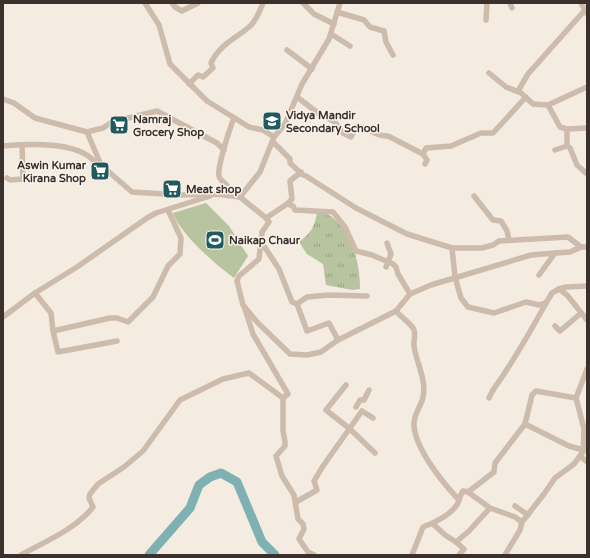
<svg xmlns="http://www.w3.org/2000/svg" width="590" height="558" font-family="'Varela Round',sans-serif">
	<defs>
		<pattern id="park-tufts" width="24" height="20" patternUnits="userSpaceOnUse"><rect width="24" height="20" fill="#b8c4a0"/><path d="M3 7l-1-3M5 7V3M7 7l1-3M15 17l-1-3M17 17v-4M19 17l1-3" fill="none" stroke="#97a083"/></pattern>
	</defs>
	<rect width="100%" height="100%" fill="#f4ebe1"/>
	<!-- park -->
	<path fill="url(#park-tufts)" d="M317,212C322,213 328,214 332,217C353,233 360,264 360,289L352,290L326,285L323,264L307,254L299,242C311,233 315,226 317,212Z"/>
	<!-- pitch -->
	<path fill="#b8c4a0" d="M206,203L229,226L248,256L234,278C216,265 180,234 173,213Z"/>
	<g fill="none" stroke-linecap="round" stroke-linejoin="round">
		<!-- river -->
		<polyline stroke="#7fb0b2" stroke-width="9" points="149,555 190,508 199,485 210,477 221,473 237,482 262,542 275,555"/>
		<!-- minor -->
		<g stroke="#cdbbac" stroke-width="5.5">
			<polyline points="145,3 159,25 170,64 207,101 249,127 263,130 274,137"/>
			<polyline points="172,3 175,7 182,11 198,3"/>
			<polyline points="303,3 314,14 334,24"/>
			<polyline points="510,3 512,8"/>
			<polyline points="581,3 587,14"/>
			<polyline points="337,12 364,20 370,27 384,31 386,42 393,55"/>
			<polyline points="486,20 487,3"/>
			<polyline points="331,34 350,46"/>
			<polyline points="287,50 312,69"/>
			<polyline points="489,73 506,87 521,93 533,104 548,105 560,127 567,129"/>
			<path d="M189,84L198,75L203,77L213,68L211,63C219,45 235,39 249,27C256,22 260,10 263,3"/>
			<polyline points="518,91 528,74 585,10"/>
			<path d="M297,97L318,113L335,122L343,133L351,137L357,126C366,126 376,137 388,136L423,154L427,160L425,164"/>
			<polyline points="3,99 14,103 35,118 87,132 101,165 132,192 181,195 216,194 240,197 260,172 274,137 285,124 302,84 329,39 340,3"/>
			<polyline points="548,105 587,87"/>
			<polyline points="87,132 103,128 112,122 157,111 217,143 224,150"/>
			<polyline points="273,142 290,159 290,163 303,175 306,176 356,208 407,234 452,248 482,248 493,245 499,241 568,237 581,247"/>
			<path d="M3,146C28,144 76,141 94,161H99"/>
			<polyline points="567,146 570,148 577,165 587,174"/>
			<polyline points="555,150 567,146 567,129 587,128"/>
			<polyline points="423,154 426,148 451,146 481,133 493,133 526,97"/>
			<polyline points="7,178 10,180 23,179 22,145"/>
			<path d="M228,195V187C226,183 220,181 219,176C217,167 230,128 234,118"/>
			<polyline points="474,196 493,220 501,221 507,231 509,240"/>
			<polyline points="240,197 266,218 269,222 262,232 259,259 239,276 237,281 243,305 257,322 290,354 307,355 321,352 338,340 396,311 410,294 431,285 531,255 555,253"/>
			<polyline points="287,204 292,199 290,181 301,172"/>
			<polyline points="266,218 287,204 293,206 295,210 333,212 345,227 356,251 372,255 393,264 396,267 398,274 410,294"/>
			<polyline points="262,243 279,269 292,302 297,304 307,297 328,295 367,296"/>
			<polyline points="452,248 455,277 461,298 468,307 494,313 526,302 539,305 546,303 552,293 559,289 566,287 587,286"/>
			<polyline points="386,267 391,254 387,243"/>
			<polyline points="539,275 555,253 570,252 581,247 587,247"/>
			<polyline points="559,289 567,295 587,320"/>
			<polyline points="35,293 51,313 53,331 110,318 117,318 128,322 153,297 168,266 180,254 181,238 168,210"/>
			<polyline points="297,304 307,331 329,323 338,340"/>
			<path d="M396,311C401,317 409,322 413,328C417,334 413,340 414,346C416,362 427,380 423,397C421,408 413,413 414,426C416,450 443,483 459,500"/>
			<polyline points="3,317 35,293 77,267 147,218 156,213 210,196"/>
			<polyline points="555,326 560,331 580,314"/>
			<polyline points="53,331 58,352 117,341"/>
			<polyline points="587,369 576,398 584,429 583,452 580,456 587,462"/>
			<polyline points="346,385 326,410 350,429 375,453"/>
			<polyline points="283,398 283,431 285,442 285,446 276,456 282,476 294,495 298,519 303,524 304,529 299,539 308,552 314,555"/>
			<path d="M489,398C493,388 499,382 504,374C519,351 533,327 546,303"/>
			<polyline points="576,398 536,391 532,395 525,424 569,446 583,450"/>
			<polyline points="356,407 360,400 364,400 369,390"/>
			<polyline points="296,502 317,490 314,481 323,466 362,411 373,418"/>
			<polyline points="515,506 528,515"/>
			<polyline points="490,508 515,517 522,522"/>
			<polyline points="433,524 445,535 456,542"/>
			<path d="M21,555C44,542 76,529 93,507L89,498L90,494L98,484L124,467L143,451L180,400L223,379L249,373L283,398L288,394L253,334L245,309"/>
			<path d="M412,555L423,527C435,523 452,514 458,503C460,498 460,495 463,491L468,492L494,472L495,463L525,424"/>
			<polyline points="459,555 464,549 456,542 469,531 490,508 468,492"/>
			<polyline points="505,555 520,530 522,522 544,494 555,478 574,464 580,456"/>
		</g>
	</g>
	<!-- icons -->
	<defs>
		<g id="school-square" transform="scale(1)"><rect x="-9" y="-9" width="18" height="18" rx="4" fill="#1f5a5e" stroke="#fbf5ee"/><path d="M0-5L7-2L0 1L-7-2ZM-4 1L0 2.5L4 1V4Q0 6-4 4Z" fill="#fff"/></g>
		<g id="supermarket-square" transform="scale(1)"><rect x="-9" y="-9" width="18" height="18" rx="4" fill="#1f5a5e" stroke="#fbf5ee"/><path d="M-6-5.5h2.5l.6 2H6L4.5 2H-2.5L-4.4-4H-6ZM-1.5 3.2a1.3 1.3 0 1 0 .1 0ZM3 3.2a1.3 1.3 0 1 0 .1 0Z" fill="#fff"/></g>
		<g id="stadium-square" transform="scale(1)"><rect x="-9" y="-9" width="18" height="18" rx="4" fill="#1f5a5e" stroke="#fbf5ee"/><path d="M0-5a6.5 5 0 1 0 0 10a6.5 5 0 1 0 0-10ZM-3.5-1.8h7v3.6h-7Z" fill="#fff"/></g>
	</defs>
	<g fill-rule="evenodd">
		<use href="#school-square" x="272" y="121"/>
		<use href="#supermarket-square" x="119" y="125"/>
		<use href="#supermarket-square" x="100" y="171"/>
		<use href="#supermarket-square" x="172" y="189"/>
		<use href="#stadium-square" x="215" y="240"/>
	</g>
	<g text-anchor="middle" stroke-width="3" stroke-linejoin="round" paint-order="stroke">
		<!-- poi labels -->
		<g font-size="11" font-weight="bold" fill="#3b302b" stroke="#fbf5ee" text-anchor="start">
			<text x="286" y="119">Vidya Mandir<tspan x="286" dy="13">Secondary School</tspan></text>
			<text x="133" y="123">Namraj<tspan x="133" dy="13">Grocery Shop</tspan></text>
			<text x="86" y="169" text-anchor="end">Aswin Kumar<tspan x="86" dy="13">Kirana Shop</tspan></text>
			<text x="186" y="193">Meat shop</text>
			<text x="229" y="244">Naikap Chaur</text>
		</g>
	</g>
	<!-- border -->
	<rect width="590" height="558" fill="none" stroke="#3b302b" stroke-width="8"/>
</svg>
